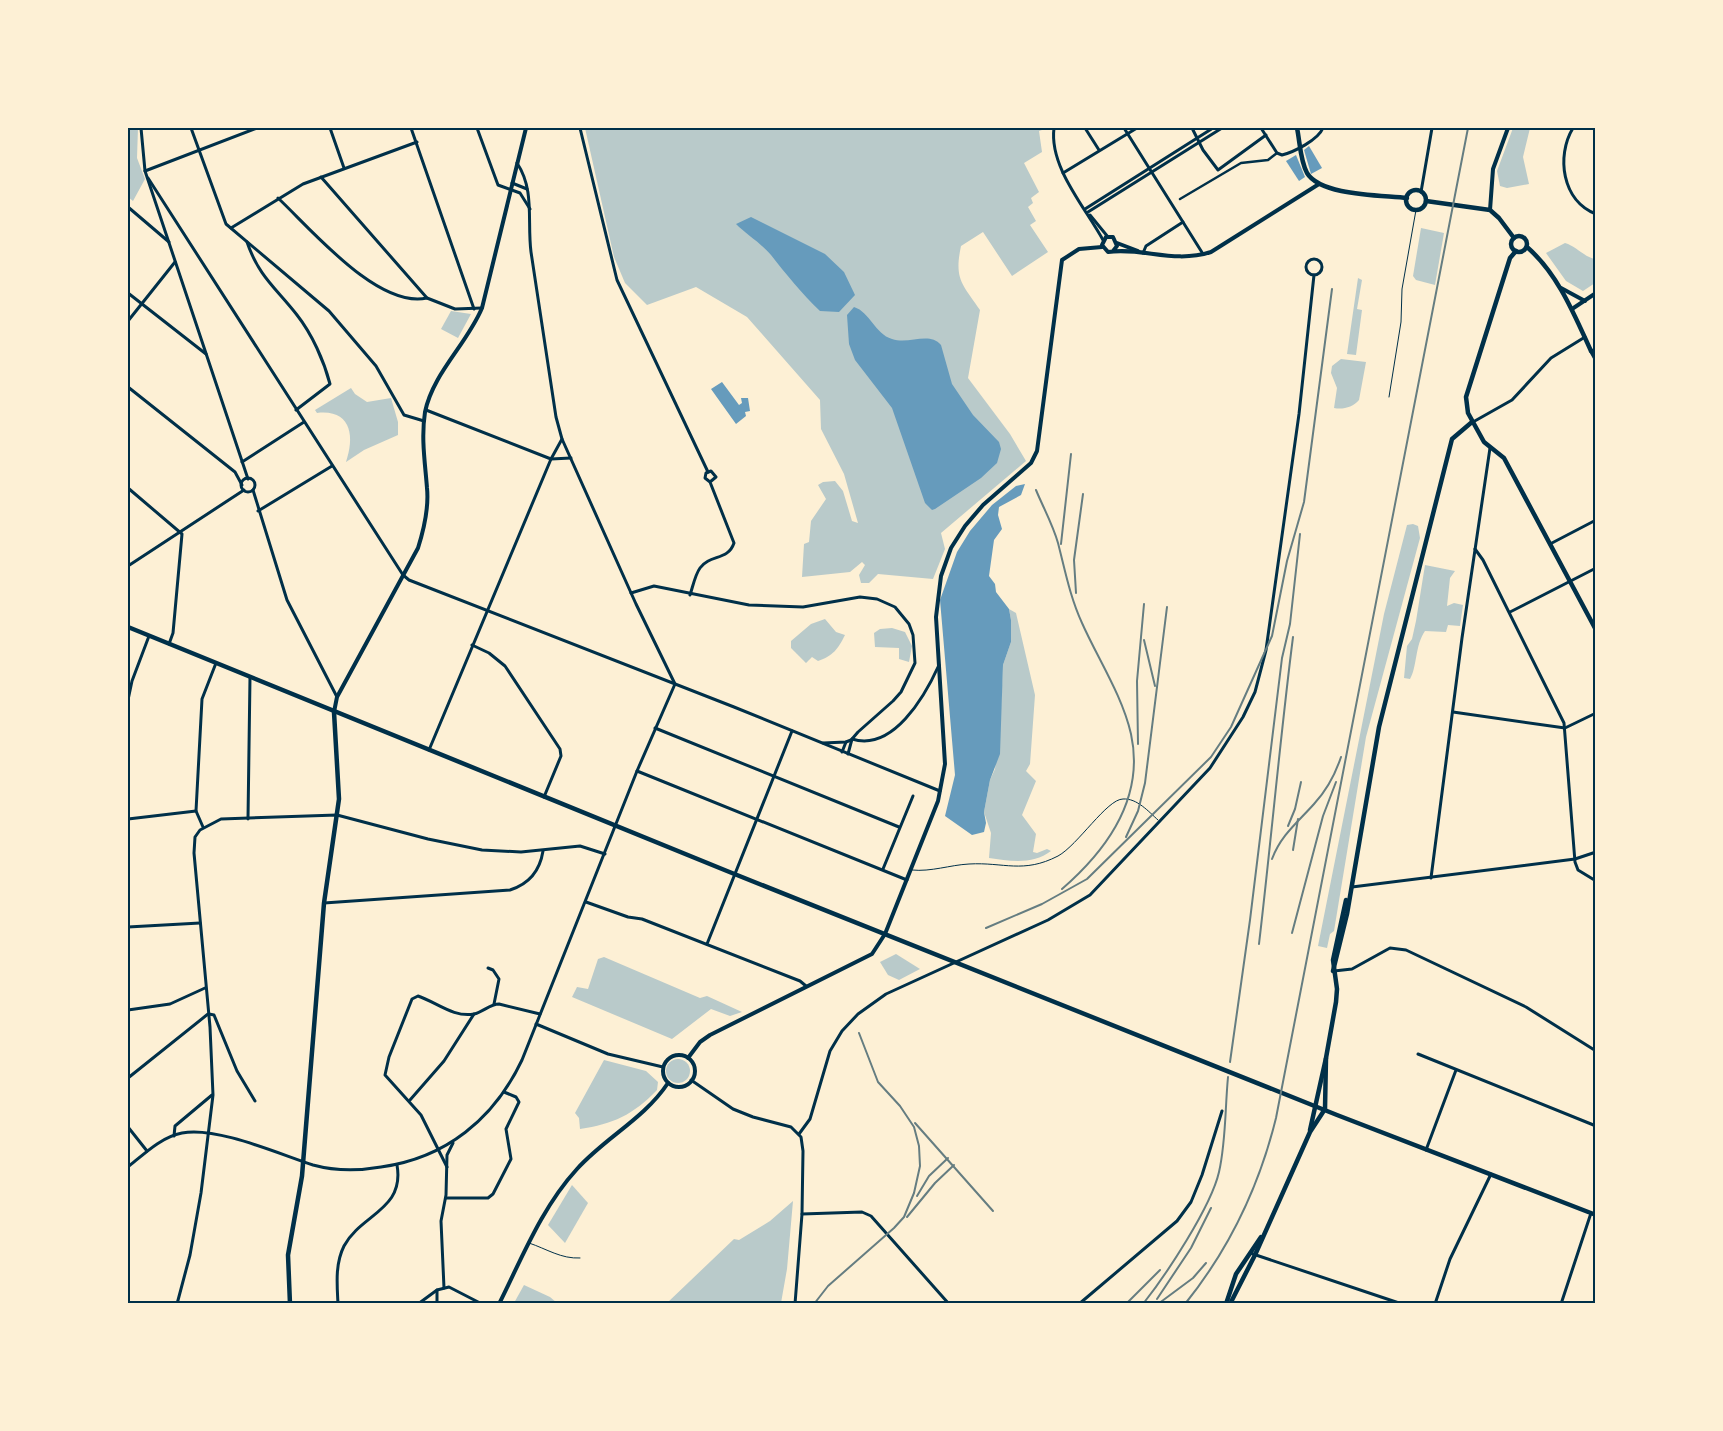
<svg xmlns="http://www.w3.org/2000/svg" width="1723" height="1431" font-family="Literata,serif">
	<rect width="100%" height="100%" fill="#fdf0d5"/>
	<!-- green -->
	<g fill="#b9caca">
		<polygon points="128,128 138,128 137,158 145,179 133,201 128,197"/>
		<path d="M585,128H1048L1039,131L1042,152L1024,163L1039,192L1031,198L1033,203L1028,207L1036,221L1030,225L1048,252L1012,276L983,232L961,246C954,279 962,284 980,310L968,378L1010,434L1026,461L941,533L945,549L933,579L878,574L869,583H861L859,575L865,565L862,562L850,572L802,577L804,544L809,542L811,521L826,499L818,485L823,482L835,481L843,491L852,521L858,523L844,474L821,429L820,400L747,317L696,287L647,305L625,283L614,257Z"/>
		<polygon points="1513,128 1530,128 1523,157 1529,184 1507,188 1500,186 1497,171"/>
		<polygon points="1421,228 1444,233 1435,285 1416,280 1413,276"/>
		<path d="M1565,243C1576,246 1584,257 1595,259V283L1583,291L1566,281L1546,253Z"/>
		<polygon points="1358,278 1362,280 1357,309 1362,310 1356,355 1347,354"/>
		<polygon points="451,311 471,314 458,338 441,329"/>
		<path d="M1341,359L1366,362L1359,400C1353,407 1343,410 1334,408L1337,388L1331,373L1332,366Z"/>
		<path d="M351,388L355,394L367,402L391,398L398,422V435L364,450L346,462C355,436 351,409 317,413L315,410Z"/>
		<polygon points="1413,524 1418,526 1420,538 1366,737 1334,931 1330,934 1327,948 1318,946 1384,614 1407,525"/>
		<path d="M1425,565L1455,571L1450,578L1447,606L1454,603L1463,605L1460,626L1448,625L1446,632L1425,631C1415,645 1417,668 1410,679L1404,678L1407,646L1412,639L1416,621Z"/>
		<path d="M1009,609L1016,613L1035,695L1030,764L1026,771L1036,781L1022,815L1036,834L1033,852L1037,853L1047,849L1051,851C1033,865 1010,861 989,858L991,833L984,812L990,780L995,769L1000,727L1003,665L1011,642V620Z"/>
		<path d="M825,619L836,632L845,635C838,649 833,656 818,661L812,657L806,663L791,648V641L811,624Z"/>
		<polygon points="892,628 905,632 912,646 909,662 899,659 899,648 875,647 874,633 880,629"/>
		<polygon points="896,954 920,969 899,980 888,975 880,962"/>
		<polygon points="604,957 700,998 707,996 742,1012 730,1016 711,1009 672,1039 572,997 577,987 588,989 598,959"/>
		<circle cx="678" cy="1071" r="12"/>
		<path d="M604,1060L646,1071L658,1082L657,1090C633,1115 613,1124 580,1129L579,1118L575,1113Z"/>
		<polygon points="572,1185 588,1203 565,1243 548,1225"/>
		<polygon points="793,1201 787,1269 781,1303 667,1303 734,1239 739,1240 770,1221"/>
		<polygon points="524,1285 550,1297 557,1303 514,1303"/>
	</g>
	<!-- water -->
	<g fill="#669bbc">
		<polygon points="1309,146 1322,168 1311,174 1304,150"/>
		<polygon points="1296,155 1305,177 1299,181 1286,161"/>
		<path d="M751,217L825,254L844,272L855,295L839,312L820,311C802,294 786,274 771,255C762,244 746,234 736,224Z"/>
		<path d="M854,307C870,312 875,334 892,339C909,345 929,331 941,345L952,384L973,415L999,442L1001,449L997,463L981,478L935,509L932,510L925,503L892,408L855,360L849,344L847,315Z"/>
		<polygon points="722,382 739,405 742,403 741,398 748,398 750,411 745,412 746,416 736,424 711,389"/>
		<polygon points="1025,484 1021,495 999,507 998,515 1002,529 994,540 989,576 995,584 996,592 1009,609 1011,620 1011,642 1003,665 1000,754 990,780 984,812 986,823 984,832 972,835 945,816 955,775 940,600 957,552 970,531 992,505 1016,486"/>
	</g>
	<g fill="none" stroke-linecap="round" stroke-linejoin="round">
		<!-- service -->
		<g stroke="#003049" stroke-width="1">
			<polyline points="1389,397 1401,322 1402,289 1416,210"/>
			<path d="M912,870C931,872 950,865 969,864C1004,862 1023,874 1058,856C1078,845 1107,799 1123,799C1137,798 1149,812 1158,820"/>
			<path d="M529,1243C547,1249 561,1259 580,1258"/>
		</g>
		<!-- pedestrian -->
		<polyline stroke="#003049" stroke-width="2.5" points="1180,199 1241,163 1268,160 1277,153"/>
		<!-- minor -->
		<g stroke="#003049" stroke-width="3">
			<polyline points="141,128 145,171 248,479"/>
			<polyline points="191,128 226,224 329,311 376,366 404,415 424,421"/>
			<polyline points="330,128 344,168"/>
			<polyline points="411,128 474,309"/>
			<polyline points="477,128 498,185 520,193 530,209"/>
			<polyline points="580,128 617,280 708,472"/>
			<path d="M1054,128C1049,167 1085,207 1103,240"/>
			<polyline points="1085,128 1099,150"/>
			<polyline points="1124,128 1203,254"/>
			<polyline points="1192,128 1203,150 1218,170 1266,135"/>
			<path d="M1261,128L1277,153L1282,155C1294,152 1318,140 1323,128"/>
			<path d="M1573,128C1556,156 1562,201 1596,214"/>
			<polyline points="145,171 257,128"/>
			<polyline points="1063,173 1137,128"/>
			<polyline points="321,177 427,298 455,309 482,308"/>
			<polyline points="148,178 403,575 409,580 734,707 940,791"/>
			<polyline points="512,183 527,189"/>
			<polyline points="1421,192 1432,128"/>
			<path d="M278,198C312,230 378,309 427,298"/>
			<polyline points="128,207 169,242"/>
			<polyline points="1085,209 1213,128"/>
			<polyline points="1088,212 1222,128"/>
			<polyline points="1090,215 1108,237"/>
			<polyline points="231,228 303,184 417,142"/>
			<path d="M247,242C259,277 276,288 297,315C312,334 324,361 330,384L296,410"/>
			<polyline points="1143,253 1146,246 1183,222"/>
			<circle cx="1314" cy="267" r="8"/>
			<polyline points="128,293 206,354"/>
			<polyline points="128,321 175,262"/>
			<polyline points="128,387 235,472 242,485"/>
			<polyline points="426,410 551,459 571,458"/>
			<polyline points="1473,422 1512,400 1551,358 1585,337"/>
			<polyline points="242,462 304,422"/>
			<circle cx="248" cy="485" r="7"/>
			<polyline points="128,488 182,534 173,633 169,644"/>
			<polyline points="253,490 287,600 337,697"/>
			<polyline points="258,511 332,466"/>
			<polyline points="1550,544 1596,520"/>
			<polyline points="1475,549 1483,560 1564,723 1575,862 1578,870 1596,881"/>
			<polyline points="128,566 244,490"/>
			<polyline points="631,593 654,586 749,605 803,607 860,597 877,599 895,607 909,624 913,635 915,663 901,692 893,701 858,732 852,739 848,754"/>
			<path d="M690,595C693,586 695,575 700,568C710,554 728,561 734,543L710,482L705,478L706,473L711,471L716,477L710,482"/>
			<polyline points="1510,612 1596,568"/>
			<polyline points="472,645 489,653 505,666 560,749 561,756 544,797"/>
			<polyline points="128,700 132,681 149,636"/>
			<polyline points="1453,712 1565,728 1596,713"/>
			<polyline points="655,728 899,827"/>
			<path d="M852,739C893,752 925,696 939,665"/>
			<polyline points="823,743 846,742 851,740"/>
			<polyline points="429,750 551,459 562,439"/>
			<polyline points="842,752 846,742"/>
			<polyline points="637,771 907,880"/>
			<polyline points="128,819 196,811"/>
			<polyline points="248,819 250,677"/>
			<polyline points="203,827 196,811 202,699 216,663"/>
			<polyline points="883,869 913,796"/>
			<polyline points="1431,878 1462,638 1490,448"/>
			<polyline points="1352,887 1575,859 1596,852"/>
			<polyline points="586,902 628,917 642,919 800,981 806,986"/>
			<path d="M324,903L510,890C529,884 540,870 543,851"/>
			<polyline points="128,927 200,923"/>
			<polyline points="707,944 792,731"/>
			<polyline points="488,968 493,970 499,979 494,1004"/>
			<polyline points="1334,971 1352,969 1390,948 1406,950 1526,1007 1596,1051"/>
			<polyline points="128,1010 170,1004 205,988"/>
			<polyline points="209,1014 214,1015 237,1071 255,1101"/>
			<polyline points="536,1024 608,1054 663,1067"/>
			<polyline points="1418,1054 1596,1126"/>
			<polyline points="128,1078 208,1014"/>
			<polyline points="691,1080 733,1109 753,1117 791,1127 801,1137 803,1151 802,1214 795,1304"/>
			<polyline points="410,1100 444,1061 474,1014"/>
			<polyline points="128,1127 147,1151"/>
			<polyline points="799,1134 810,1119 830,1051 842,1031 858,1014 886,994 1048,920 1090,895 1210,768 1243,717 1255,692 1266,650 1299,414 1314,275"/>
			<polyline points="174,1136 175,1126 212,1095"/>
			<polyline points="1426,1150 1456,1070"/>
			<path d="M128,1167C144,1154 161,1137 182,1133C216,1126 279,1154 313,1165C335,1171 358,1171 381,1167C446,1158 494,1119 522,1060L637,771L675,684L636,604L562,439L556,417L531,252C527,221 535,190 517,163"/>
			<path d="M447,1167L421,1115L385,1075L389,1057L412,999L418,996C436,1002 454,1018 474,1014C483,1012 490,1004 499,1004L540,1014"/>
			<polyline points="446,1198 488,1198 493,1194 511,1159 506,1129 519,1102 516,1097 504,1092"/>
			<polyline points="802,1214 862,1212 871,1216 949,1304"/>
			<polyline points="1250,1253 1402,1304"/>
			<polyline points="444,1288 441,1221 446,1195 447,1155 453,1143"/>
			<polyline points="177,1304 190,1255 201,1193 213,1095 210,1027 194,853 195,837 200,830 221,819 337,815 428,839 482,850 521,852 580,846 605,854"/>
			<path d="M338,1304C337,1284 335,1264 344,1246C361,1214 405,1210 397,1165"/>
			<polyline points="418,1304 437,1290 449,1287 482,1304"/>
			<polyline points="437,1304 437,1290"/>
			<polyline points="1079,1304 1177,1221 1191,1202 1202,1175 1222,1111"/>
			<polyline points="1435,1304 1450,1259 1491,1174"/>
			<polyline points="1561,1304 1591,1213"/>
		</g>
		<!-- tertiary -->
		<g stroke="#003049" stroke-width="4">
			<polyline points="1490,210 1493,169 1508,128"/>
			<polyline points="1117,243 1138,251"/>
			<path d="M1113,251L1117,246L1113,237H1106L1102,245L1108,252C1143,247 1173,264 1211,252L1319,184"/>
			<polyline points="1561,288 1585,301"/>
			<polyline points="1572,309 1596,293"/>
			<polyline points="1591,351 1596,360"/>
			<path d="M334,712L337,697L418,548C424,529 429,508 427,488C425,462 421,438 425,412C433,373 467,344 482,308L526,128"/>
			<circle cx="679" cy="1071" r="16"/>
			<polyline points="688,1058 700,1042 710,1035 872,954 885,934 938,801 945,764 936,617 941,576 951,548 965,526 983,505 1031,463 1037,451 1062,260 1079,249 1102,247"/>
			<path d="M499,1304C522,1258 542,1207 577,1169C606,1137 644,1119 668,1083"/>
		</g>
		<!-- secondary -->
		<g stroke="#003049" stroke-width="4.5">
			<path d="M1297,128C1300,142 1300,160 1307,173C1321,196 1381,195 1407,198"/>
			<circle cx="1416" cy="200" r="10"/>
			<polyline points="1426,201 1490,210 1499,218 1514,238"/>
			<circle cx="1519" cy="244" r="8"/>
			<path d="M1527,247C1558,274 1574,314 1591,351H1596"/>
			<polyline points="1516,251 1510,258 1466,397 1468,413 1484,442 1504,458 1596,630"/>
			<polyline points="128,627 727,871 1337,1115 1596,1215"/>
			<polyline points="1333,971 1347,914 1379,727 1452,439 1472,422"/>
			<polyline points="1310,1130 1326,1058 1336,1002 1337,989 1333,960 1346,900"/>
			<polyline points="290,1304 288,1255 302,1176 324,903 339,799 334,712"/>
			<polyline points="1226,1304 1236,1274 1261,1237"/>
			<polyline points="1230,1304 1255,1255 1310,1132 1325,1109 1326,1058"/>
		</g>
		<!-- rail -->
		<g stroke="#657d81" stroke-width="2">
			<path d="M1036,490C1043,507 1053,525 1058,543C1065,570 1070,597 1082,623C1098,659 1122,695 1131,734C1145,798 1107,850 1062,889"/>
			<polyline points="1061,544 1071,454"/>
			<polyline points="1076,593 1074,560 1083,494"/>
			<polyline points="1144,640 1155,686"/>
			<polyline points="1138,744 1137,681 1144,604"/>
			<polyline points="1288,826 1295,809 1301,782"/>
			<polyline points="1126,837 1138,811 1145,783 1167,607"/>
			<polyline points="1293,850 1298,819"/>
			<path d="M1272,859C1281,835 1298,822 1314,804C1327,790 1335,775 1341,757"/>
			<polyline points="986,928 1042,904 1087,879 1211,757 1231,727 1272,636 1287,561 1304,502 1332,289"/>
			<polyline points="1292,933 1323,816 1336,782"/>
			<path d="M1259,944C1271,842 1280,739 1293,637"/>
			<polyline points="1230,1062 1250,920 1282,658 1290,624 1300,534"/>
			<polyline points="915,1123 993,1211"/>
			<polyline points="917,1196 929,1176 948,1158"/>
			<polyline points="907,1217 935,1183 954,1165"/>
			<polyline points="1157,1299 1191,1248 1211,1208"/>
			<polyline points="814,1304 828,1286 894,1228 904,1217 914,1193 920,1166 919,1146 914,1127 900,1106 878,1082 859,1033"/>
			<polyline points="1126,1304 1160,1270"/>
			<path d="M1143,1304C1166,1275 1211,1207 1219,1172C1226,1142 1225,1108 1228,1077"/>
			<polyline points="1158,1304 1193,1278 1206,1263"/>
			<path d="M1185,1304C1230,1248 1259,1187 1276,1118L1468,128"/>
		</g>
	</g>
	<!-- border -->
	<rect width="1723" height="1431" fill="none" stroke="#fdf0d5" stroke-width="258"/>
	<rect x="129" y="129" width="1465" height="1173" fill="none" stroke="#003049" stroke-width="2"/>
</svg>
